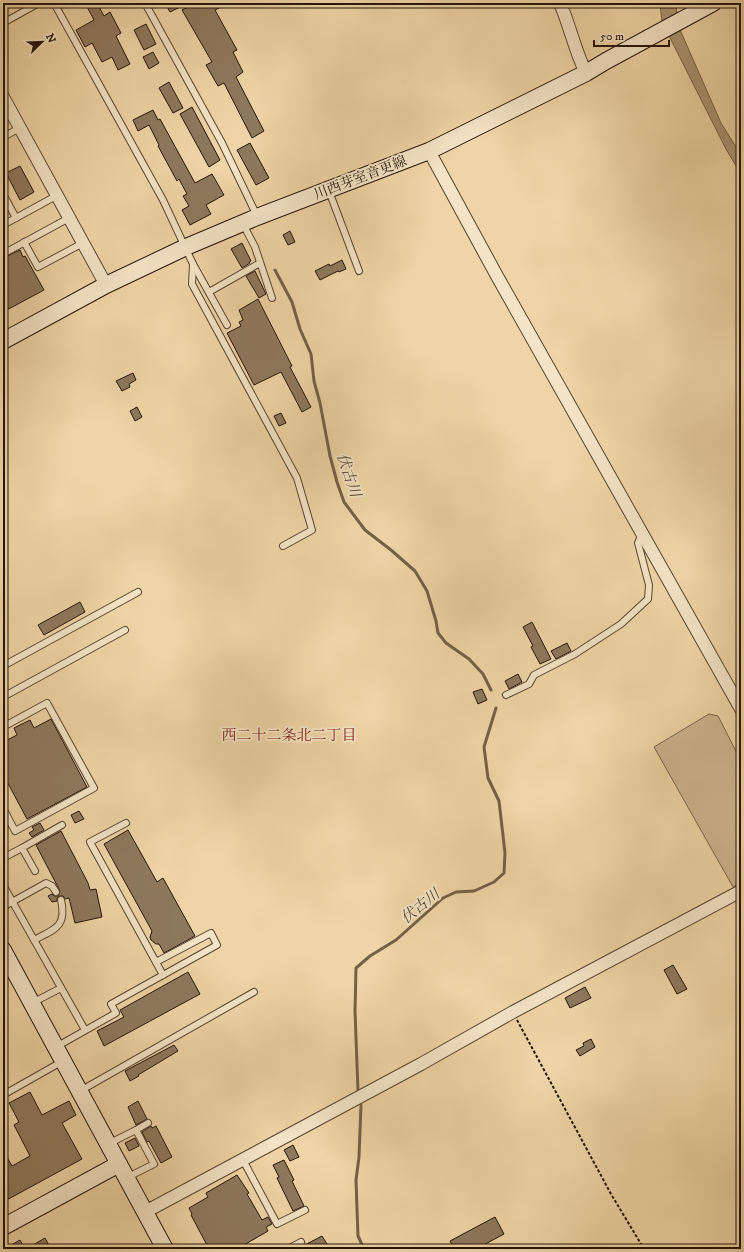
<svg xmlns="http://www.w3.org/2000/svg" width="744" height="1252" font-family="'IM FELL DW Pica','Noto Serif JP',serif">
	<rect width="100%" height="100%" fill="#eed4a6"/>
	<filter id="stains"><feTurbulence type="fractalNoise" baseFrequency=".005" numOctaves="4"/><feColorMatrix values="0 0 0 0 .2 0 0 0 0 .09 0 0 0 0 .02 0 0 0 .5 -.17"/></filter>
	<radialGradient id="worn" r=".72"><stop offset=".6" stop-color="#630" stop-opacity="0"/><stop offset="1" stop-color="#630" stop-opacity=".3"/></radialGradient>
	<!-- green -->
	<polygon fill="#ccb38c" stroke="#78644c" points="709,714 718,716 741,761 741,882 733,887 654,747"/>
	<!-- water -->
	<polygon fill="#aa9371" stroke="#756048" points="660,3 675,3 681,32 721,123 741,155 741,174 727,151 662,22"/>
	<g fill="none" stroke-linecap="round" stroke-linejoin="round">
		<!-- stream -->
		<g stroke="#756048" stroke-width="3">
			<polyline points="275,270 292,302 300,329 311,354 314,381 320,403 330,456 337,482 344,502 365,530 391,550 415,571 427,591 436,621 438,633 446,643 469,659 483,674 491,690"/>
			<polyline points="358,1091 355,1011 356,968 370,956 396,940 443,898 456,892 474,891 494,882 504,873 505,853 499,801 488,778 484,747 496,708"/>
			<polyline points="361,1105 359,1157 356,1180 357,1209 358,1236 364,1249"/>
		</g>
	</g>
	<!-- building -->
	<g fill="#8e785c" stroke="#25140b">
		<polygon points="85,3 97,3 104,16 110,12 121,33 116,36 130,64 118,70 112,57 102,62 92,43 85,47 76,30 94,20"/>
		<polygon points="165,3 188,3 170,12"/>
		<polygon points="196,3 229,3 215,10 237,50 233,52 243,72 236,77 264,131 252,138 224,83 218,86 206,65 212,62 182,10"/>
		<polygon points="146,24 156,44 144,50 134,30"/>
		<polygon points="153,52 159,63 149,69 143,57"/>
		<polygon points="169,82 183,108 173,113 159,88"/>
		<polygon points="192,107 220,160 209,167 180,114"/>
		<polygon points="153,110 158,120 160,119 195,183 212,174 224,195 206,205 211,214 190,225 182,210 189,206 183,196 187,194 179,179 177,181 158,146 159,145 149,125 138,131 133,120"/>
		<polygon points="250,143 269,178 256,185 237,150"/>
		<polygon points="20,166 34,192 20,200 6,173"/>
		<polygon points="290,231 295,242 288,245 283,235"/>
		<polygon points="242,243 251,261 249,262 250,263 242,268 231,249"/>
		<polygon points="20,250 23,257 25,256 44,290 3,312 3,268 7,266 3,258"/>
		<polygon points="342,260 346,269 339,272 338,271 320,280 315,271 329,264 330,266"/>
		<polygon points="255,271 266,294 259,298 246,276"/>
		<polygon points="258,299 292,366 290,367 311,407 302,412 281,372 254,385 227,333 241,326 239,322 243,320 239,310"/>
		<polygon points="133,373 136,380 129,384 130,387 122,391 116,381"/>
		<polygon points="137,407 142,417 135,421 130,411"/>
		<polygon points="281,413 286,423 279,426 274,416"/>
		<polygon points="80,602 85,612 44,635 38,625"/>
		<polygon points="532,622 551,659 540,664 531,647 533,646 523,627"/>
		<polygon points="567,643 571,651 556,659 551,651"/>
		<polygon points="518,674 522,682 509,689 505,681"/>
		<polygon points="482,689 487,700 478,704 473,692"/>
		<polygon points="51,719 87,787 27,819 3,774 3,742 17,735 14,728 30,720 34,728"/>
		<polygon points="79,811 84,819 75,823 71,815"/>
		<polygon points="40,823 44,830 32,837 29,833 34,830 32,827"/>
		<polygon points="128,830 157,882 163,878 195,936 164,953 159,944 156,944 151,940 150,937 152,931 104,844"/>
		<polygon points="61,831 88,883 90,890 96,889 102,917 75,923 69,898 65,899 63,896 60,896 57,898 57,901 52,902 48,896 52,894 54,896 58,896 60,891 36,845"/>
		<polygon points="673,965 687,989 677,994 664,970"/>
		<polygon points="188,972 200,994 104,1046 97,1031 124,1017 120,1010"/>
		<polygon points="585,987 591,998 570,1008 565,998"/>
		<polygon points="591,1039 595,1047 580,1056 576,1050 584,1046 583,1043"/>
		<polygon points="174,1045 178,1051 138,1075 139,1076 130,1081 125,1071"/>
		<polygon points="30,1092 42,1115 69,1101 76,1115 62,1123 82,1159 3,1202 3,1150 12,1166 30,1156 14,1125 19,1122 9,1103"/>
		<polygon points="138,1101 147,1119 136,1125 128,1107"/>
		<polygon points="151,1126 152,1128 156,1126 172,1157 161,1163 149,1141 147,1142 142,1132"/>
		<polygon points="135,1138 139,1146 129,1151 125,1143"/>
		<polygon points="293,1145 299,1157 290,1161 284,1150"/>
		<polygon points="284,1160 294,1180 292,1181 304,1206 293,1211 277,1178 279,1177 273,1165"/>
		<polygon points="237,1175 249,1193 247,1194 262,1220 268,1217 272,1224 266,1227 268,1231 237,1249 209,1249 191,1215 192,1214 189,1208 208,1197 206,1193"/>
		<polygon points="495,1217 504,1234 476,1249 454,1249 450,1241"/>
		<polygon points="322,1236 327,1244 322,1246 323,1249 297,1249"/>
		<polygon points="45,1238 51,1249 26,1249"/>
		<polygon points="20,1240 25,1249 4,1249"/>
	</g>
	<g fill="none" stroke-linecap="round" stroke-linejoin="round">
		<!-- lane casing -->
		<g stroke="#574432" stroke-width="8">
			<g id="lane">
				<polyline points="54,3 163,200 193,264 227,325"/>
				<polyline points="145,3 222,143 257,216"/>
				<polyline points="3,23 39,3"/>
				<polyline points="3,137 20,128"/>
				<polyline points="329,191 359,271"/>
				<polyline points="3,194 16,218"/>
				<polyline points="243,224 255,247 272,298"/>
				<polyline points="3,225 56,196"/>
				<polyline points="24,242 38,267 83,243"/>
				<polyline points="3,254 69,218"/>
				<polyline points="193,264 192,284 297,478 312,530 283,546"/>
				<polyline points="209,292 260,263"/>
				<polyline points="3,666 138,592"/>
				<polyline points="506,695 529,684 534,675 575,654 621,624 648,599 649,585 638,543 642,533"/>
				<polyline points="3,697 125,630"/>
				<polyline points="3,727 47,703 94,788 15,831 3,808"/>
				<polyline points="126,823 90,842 163,975"/>
				<polyline points="22,848 62,825"/>
				<polyline points="3,858 22,848 35,871"/>
				<polyline points="3,885 85,1030"/>
				<polyline points="3,907 46,883 52,886 56,892"/>
				<path d="M34,940C55,929 67,927 61,900"/>
				<polyline points="32,1003 61,988"/>
				<polyline points="56,1047 116,1013 111,1004 217,945 211,933 156,962"/>
				<polyline points="80,1091 254,992"/>
				<polyline points="3,1095 63,1061"/>
				<polyline points="136,1130 148,1123"/>
				<polyline points="108,1144 136,1130 154,1164 128,1177"/>
				<polyline points="243,1160 277,1224 305,1210"/>
				<polyline points="288,1249 301,1242"/>
			</g>
		</g>
		<!-- street casing -->
		<g stroke="#574432" stroke-width="14">
			<g id="street">
				<path d="M560,3C570,26 575,51 586,73"/>
				<polyline points="3,97 106,285"/>
				<polyline points="429,151 497,276 741,709"/>
				<polyline points="145,1212 421,1064 513,1012 741,891"/>
			</g>
		</g>
		<!-- secondary casing -->
		<g stroke="#25140b" stroke-width="18">
			<g id="secondary">
				<polyline points="3,341 106,285 186,247 257,217 429,151 586,73 606,61 713,3"/>
				<polyline points="3,950 165,1249"/>
				<polyline points="3,1227 119,1164"/>
			</g>
		</g>
		<!-- path -->
		<polyline stroke="#25140b" stroke-width="2" stroke-dasharray="3 2" stroke-linecap="butt" points="517,1020 611,1194 644,1249"/>
		<!-- lane -->
		<use href="#lane" stroke="#f4e3c5" stroke-width="6"/>
		<!-- street -->
		<use href="#street" stroke="#f4e3c5" stroke-width="12"/>
		<!-- secondary -->
		<use href="#secondary" stroke="#f4e3c5" stroke-width="16"/>
	</g>
	<g text-anchor="middle" stroke-width="3.5" stroke-linejoin="round" paint-order="stroke">
		<!-- street labels -->
		<g font-size="14" fill="#25140b" stroke="#f4e3c5">
			<text transform="translate(360 177) rotate(-21)" y="5">川西芽室音更線</text>
		</g>
		<!-- water labels -->
		<g font-size="15" font-style="italic" fill="#5a4734" stroke="#f4e3c5">
			<text transform="translate(349 475) rotate(71)" y="5">伏古川</text>
			<text transform="translate(420 906) rotate(-39)" y="5">伏古川</text>
		</g>
		<!-- neighbourhood labels -->
		<g font-size="15" fill="#7a1f14" stroke="#f4e3c5">
			<text x="289" y="740">西二十二条北二丁目</text>
		</g>
	</g>
	<!-- margin -->
	<rect width="744" height="1252" fill="none" stroke="#eed4a6" stroke-width="16"/>
	<rect x="4" y="4" width="736" height="1244" fill="none" stroke="#25140b" stroke-width="2"/>
	<rect x="8" y="8" width="728" height="1236" fill="none" stroke="#25140b"/>
	<!-- north arrow -->
	<g transform="translate(42 42) rotate(67)" stroke="#f4e3c5" stroke-width="3" paint-order="stroke">
	<path d="M0-3L7 15L0 10L-7 15Z" fill="#25140b"/>
	<text y="-6" font-size="11" font-weight="bold" text-anchor="middle" fill="#25140b">N</text>
	</g>
	<!-- scale -->
	<path d="M594 40v6h75v-6" fill="none" stroke="#25140b" stroke-width="2"/>
	<text x="600" y="40" font-size="12" fill="#25140b" stroke="#f4e3c5" stroke-width="3" paint-order="stroke">50 m</text>
	<rect width="100%" height="100%" filter="url(#stains)"/>
	<rect width="100%" height="100%" fill="url(#worn)"/>
</svg>
